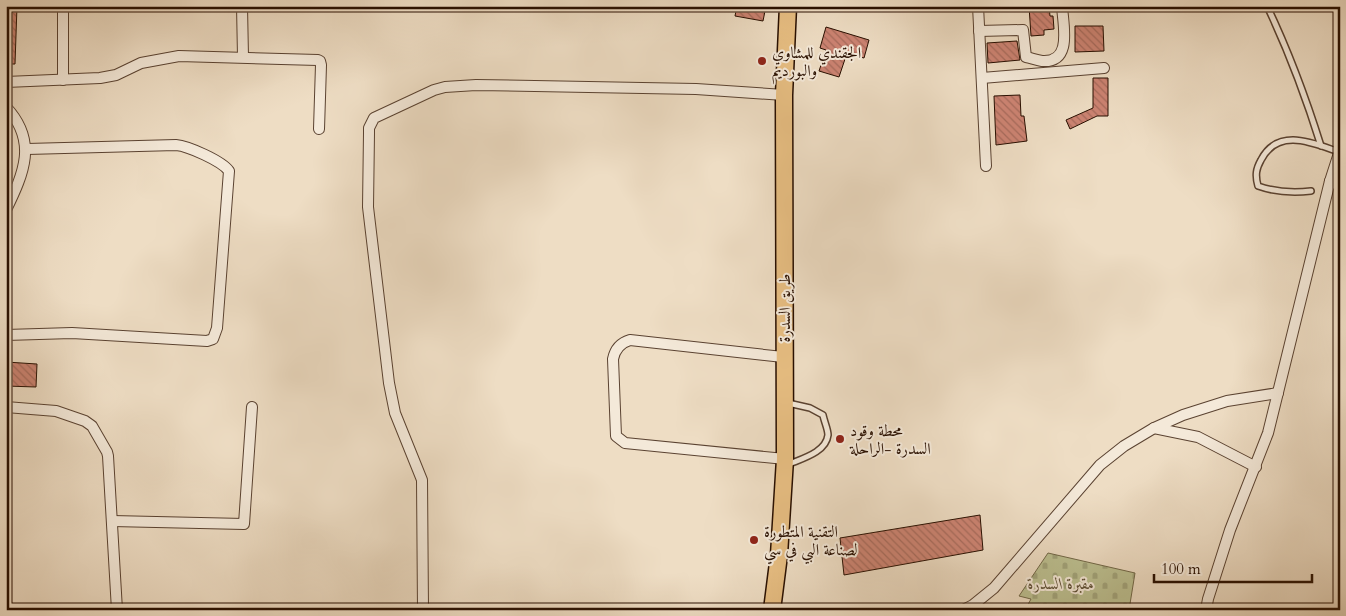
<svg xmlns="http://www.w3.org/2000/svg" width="1346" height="616" font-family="Cardo,Amiri,serif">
	<defs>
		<pattern id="cemetery-stones" width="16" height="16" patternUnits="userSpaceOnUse" patternTransform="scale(1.25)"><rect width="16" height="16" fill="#bcc091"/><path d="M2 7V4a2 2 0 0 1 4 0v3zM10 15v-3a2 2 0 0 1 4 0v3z" fill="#a2a47b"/></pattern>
		<pattern id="building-back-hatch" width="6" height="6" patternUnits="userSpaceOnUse" patternTransform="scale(1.25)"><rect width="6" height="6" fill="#cc8372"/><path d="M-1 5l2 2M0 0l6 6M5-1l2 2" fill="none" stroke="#a66a5b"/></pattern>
	</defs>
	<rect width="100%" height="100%" fill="#eeddc4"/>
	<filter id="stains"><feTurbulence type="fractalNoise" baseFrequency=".004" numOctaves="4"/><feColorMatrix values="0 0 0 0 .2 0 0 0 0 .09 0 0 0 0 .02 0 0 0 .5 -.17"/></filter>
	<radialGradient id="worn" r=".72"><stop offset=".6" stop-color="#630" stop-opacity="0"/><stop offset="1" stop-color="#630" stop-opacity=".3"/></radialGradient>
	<!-- cemetery -->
	<polygon fill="url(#cemetery-stones)" stroke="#726848" points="1048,553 1135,573 1129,610 1025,610 1031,599 1019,596"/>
	<!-- building -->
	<g fill="url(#building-back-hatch)" stroke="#280f00">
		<polygon points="6,6 17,6 15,64 6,64"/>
		<polygon points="737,6 766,6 763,21 735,16"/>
		<polygon points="1029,6 1049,6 1050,16 1053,16 1054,29 1044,30 1044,35 1031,36"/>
		<polygon points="1075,26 1103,26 1104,51 1075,52"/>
		<polygon points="826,27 869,40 864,58 853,55 852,58 846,56 839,77 819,71 826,50 820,48"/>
		<polygon points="1017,41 1020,60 988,63 987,43"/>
		<polygon points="1093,78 1108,78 1108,116 1097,116 1070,129 1066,120 1093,108"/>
		<polygon points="1020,95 1021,116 1024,116 1027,141 996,145 994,96"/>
		<polygon points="6,362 37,364 36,387 6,386"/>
		<polygon points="980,515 983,550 844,575 840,538"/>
	</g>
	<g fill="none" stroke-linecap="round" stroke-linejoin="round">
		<!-- service casing -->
		<g stroke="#5a4231" stroke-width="8">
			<g id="service">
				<path d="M1267,6C1289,52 1306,98 1321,146"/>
				<path d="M1311,191C1293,193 1275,192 1258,186C1255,175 1256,169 1261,160C1278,127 1313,143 1339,152"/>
				<path d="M787,465C800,459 826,453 828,435C828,429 824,421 823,415L810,408L788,403"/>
			</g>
		</g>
		<!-- minor casing -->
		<g stroke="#5a4231" stroke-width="12">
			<g id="minor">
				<polyline points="242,6 243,57"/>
				<polyline points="978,6 986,166"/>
				<path d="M979,31L1023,30L1026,57C1031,58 1036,60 1042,61C1073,63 1063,25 1062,6"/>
				<polyline points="982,78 1104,68"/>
				<polyline points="63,80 63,6"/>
				<polyline points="6,82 100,78 116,75 141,63 179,56 318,60 320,61 321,65 319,129"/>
				<path d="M6,107C38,141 24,173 6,210"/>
				<polyline points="1340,150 1330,181 1340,186"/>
				<path d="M6,335L72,333L207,341L213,339L217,328L229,171C222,161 188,146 176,145L27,149"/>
				<path d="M783,357L630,340C620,343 615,349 613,359L616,436L625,443L785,459"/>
				<polyline points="6,407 56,411 85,421 92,426 107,452 108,456 117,610"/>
				<polyline points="1154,428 1198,437 1256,467"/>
				<polyline points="112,521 244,524 252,407"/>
				<polyline points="423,610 422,480 395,413 389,383 368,207 369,133 369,128 374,118 434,90 445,87 476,85 696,89 784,95"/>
				<polyline points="963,610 973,605 994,588 1100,465 1124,446 1154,428 1183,415 1227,401 1278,393"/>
				<polyline points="1206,610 1208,599 1230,530 1268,433 1330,181"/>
			</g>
		</g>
		<!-- primary casing -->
		<g stroke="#280f00" stroke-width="19">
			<polyline id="primary" points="772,610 779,555 785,459 784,95 788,6"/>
		</g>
		<!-- service -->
		<use href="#service" stroke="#f4e9d9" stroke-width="5"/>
		<!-- minor -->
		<use href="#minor" stroke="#f4e9d9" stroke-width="10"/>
		<!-- primary -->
		<use href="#primary" stroke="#e7be82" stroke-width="16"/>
	</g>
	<!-- markers -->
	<g fill="#8f2418" stroke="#f4e9d9" stroke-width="2">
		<circle cx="762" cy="61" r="5"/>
		<circle cx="840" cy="439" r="5"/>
		<circle cx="754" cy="540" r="5"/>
	</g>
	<g text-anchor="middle" stroke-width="4" stroke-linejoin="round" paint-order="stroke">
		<!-- poi labels -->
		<g font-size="16" fill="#280f00" stroke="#f4e9d9" text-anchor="start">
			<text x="772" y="58">الجقندي للمشاوي<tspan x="772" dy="18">والبورديم</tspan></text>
			<text x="850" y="436">محطة وقود<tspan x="850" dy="18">السدرة -الراحلة</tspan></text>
			<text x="764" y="537">التقنية المتطورة<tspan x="764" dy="18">لصناعة البي في سي</tspan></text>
		</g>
		<!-- street labels -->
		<g font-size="16" fill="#280f00" stroke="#f4e9d9">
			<text transform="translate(784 308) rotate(-90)" y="6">طريق السدرة</text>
		</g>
		<!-- park labels -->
		<g font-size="16" font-style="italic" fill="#5c4d33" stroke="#f4e9d9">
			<text x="1061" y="589">مقبرة السدرة</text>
		</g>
	</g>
	<!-- margin -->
	<rect width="1346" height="616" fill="none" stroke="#eeddc4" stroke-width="25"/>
	<rect x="8" y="8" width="1331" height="601" fill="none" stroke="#280f00" stroke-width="2.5"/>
	<rect x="12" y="12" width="1321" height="591" fill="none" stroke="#280f00"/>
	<!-- scale -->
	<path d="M1154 574v8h158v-8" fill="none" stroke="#280f00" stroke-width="2.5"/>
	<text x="1161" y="574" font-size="15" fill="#280f00" stroke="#f4e9d9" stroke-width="4" paint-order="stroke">100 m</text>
	<rect width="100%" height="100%" filter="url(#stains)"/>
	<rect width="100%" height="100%" fill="url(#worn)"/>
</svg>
